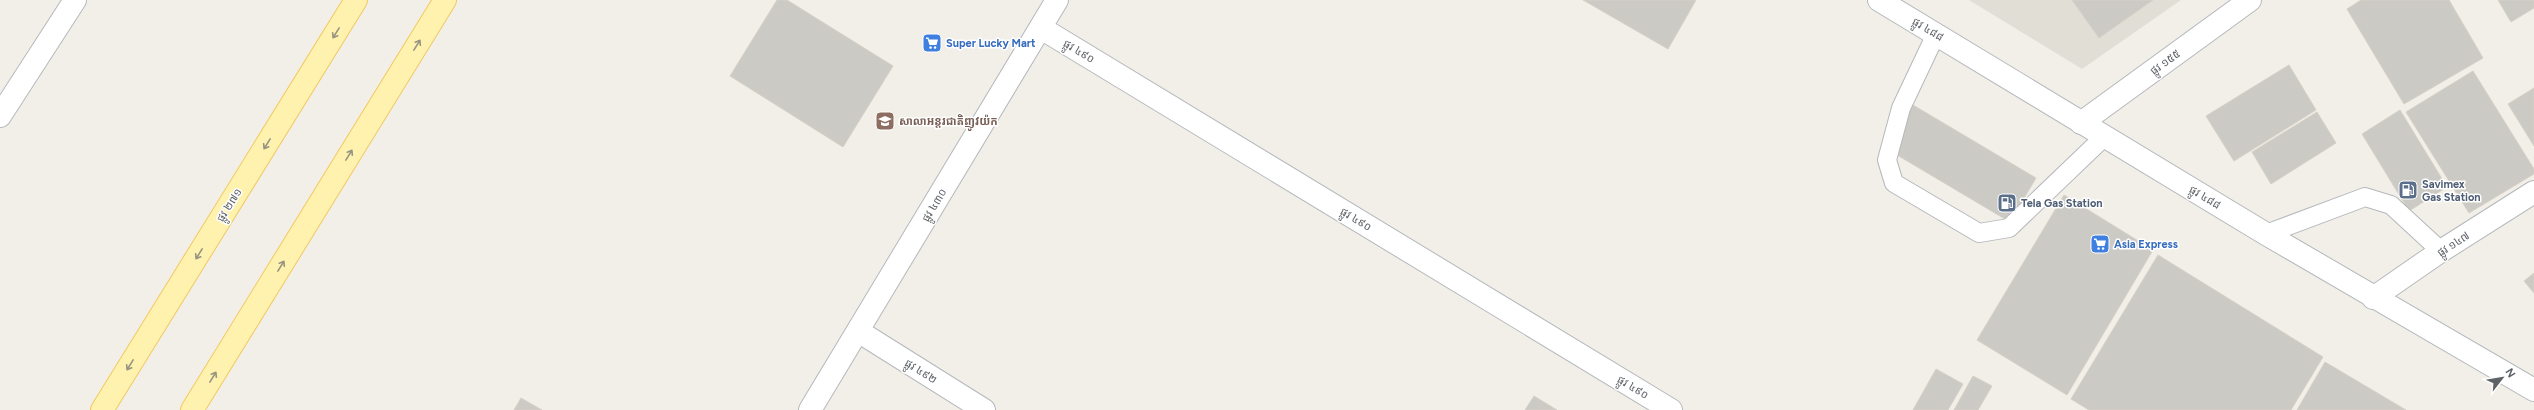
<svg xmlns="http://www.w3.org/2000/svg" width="2534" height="410" font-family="Figtree,'Noto Sans Khmer',sans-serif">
	<rect width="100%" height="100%" fill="#f1efe8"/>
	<!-- education -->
	<polygon fill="#e1ded6" points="1969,0 2181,0 2082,69"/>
	<!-- building -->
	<g fill="#cccac5" stroke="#d6d1c6">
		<polygon points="777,0 787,0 893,66 843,147 730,76"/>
		<polygon points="1583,0 1696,0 1668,49"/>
		<polygon points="2072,0 2153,0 2099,38"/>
		<polygon points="2361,0 2449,0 2483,58 2404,104 2347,9"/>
		<polygon points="2498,0 2534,0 2534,8 2511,22"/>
		<polygon points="2289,65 2316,110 2234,161 2206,116"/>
		<polygon points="2473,71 2534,169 2534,174 2469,213 2406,112"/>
		<polygon points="2534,88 2534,146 2508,104"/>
		<polygon points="1913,105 2036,178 2010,222 1887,149"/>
		<polygon points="2400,110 2447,187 2409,211 2362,134"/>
		<polygon points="2317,112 2336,143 2271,184 2252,152"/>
		<polygon points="2064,195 2153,250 2067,395 1977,340"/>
		<polygon points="2158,255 2323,357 2291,410 2089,410 2071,399"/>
		<polygon points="2534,273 2534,293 2524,281"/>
		<polygon points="2325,362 2406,410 2297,410"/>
		<polygon points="1936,369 1963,384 1948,410 1913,410"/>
		<polygon points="1973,376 1992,386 1978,410 1954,410"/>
		<polygon points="1534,396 1557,410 1525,410"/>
		<polygon points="521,398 542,410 514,410"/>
	</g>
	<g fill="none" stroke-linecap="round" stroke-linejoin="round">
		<!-- service casing -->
		<g stroke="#b5b8bc" stroke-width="20">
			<g id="service">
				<polyline points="1936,34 1901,108 1887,160 1894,183 1979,233 2009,228 2104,137"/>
				<polyline points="2266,234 2365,197 2391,205 2441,251"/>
			</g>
		</g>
		<!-- minor casing -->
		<g stroke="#b5b8bc" stroke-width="24">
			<g id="minor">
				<polyline points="1041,28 1671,410"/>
				<polyline points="0,116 75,0"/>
				<polyline points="2081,123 2250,0"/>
				<polyline points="2373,298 2441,251 2534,192"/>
				<polyline points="858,331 984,410"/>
			</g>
		</g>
		<!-- tertiary casing -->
		<g stroke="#b5b8bc" stroke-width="24">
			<g id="tertiary">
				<polyline points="1879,0 2266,234 2534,390"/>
				<polyline points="810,410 1057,0"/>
			</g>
		</g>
		<!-- primary casing -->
		<g stroke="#f2c960" stroke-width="24">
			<g id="primary">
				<polyline points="102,410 356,0"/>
				<polyline points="192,410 445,0"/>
			</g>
		</g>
		<!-- service -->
		<use href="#service" stroke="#fff" stroke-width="18"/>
		<!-- minor -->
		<use href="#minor" stroke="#fff" stroke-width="22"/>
		<!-- tertiary -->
		<use href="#tertiary" stroke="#fff" stroke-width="22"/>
		<!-- primary -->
		<use href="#primary" stroke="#fff2af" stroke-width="22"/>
	</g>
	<!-- one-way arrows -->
	<defs><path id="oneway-shaft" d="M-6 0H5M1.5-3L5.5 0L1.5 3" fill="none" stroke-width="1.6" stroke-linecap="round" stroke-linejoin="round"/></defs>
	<g stroke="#979581">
		<use href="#oneway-shaft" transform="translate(336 33) rotate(122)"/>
		<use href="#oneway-shaft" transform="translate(417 45) rotate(-58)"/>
		<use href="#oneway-shaft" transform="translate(267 144) rotate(122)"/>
		<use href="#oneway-shaft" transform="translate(349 155) rotate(-58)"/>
		<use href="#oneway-shaft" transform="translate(199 254) rotate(122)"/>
		<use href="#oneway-shaft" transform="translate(281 266) rotate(-58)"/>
		<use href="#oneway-shaft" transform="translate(130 365) rotate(122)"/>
		<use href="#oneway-shaft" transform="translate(213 377) rotate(-58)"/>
	</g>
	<!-- icons -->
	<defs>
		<g id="supermarket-square" transform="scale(1)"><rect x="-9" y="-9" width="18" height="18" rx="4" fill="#3f7fe0" stroke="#fff"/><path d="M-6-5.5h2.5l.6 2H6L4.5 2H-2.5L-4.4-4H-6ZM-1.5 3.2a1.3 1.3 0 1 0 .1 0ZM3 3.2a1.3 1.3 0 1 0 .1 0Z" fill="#fff"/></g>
		<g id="school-square" transform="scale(1)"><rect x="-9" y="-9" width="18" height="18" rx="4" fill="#8d6e63" stroke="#fff"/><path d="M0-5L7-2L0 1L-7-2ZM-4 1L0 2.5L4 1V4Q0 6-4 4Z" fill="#fff"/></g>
		<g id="fuel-square" transform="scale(1)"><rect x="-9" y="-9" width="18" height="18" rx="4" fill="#5c6f8a" stroke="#fff"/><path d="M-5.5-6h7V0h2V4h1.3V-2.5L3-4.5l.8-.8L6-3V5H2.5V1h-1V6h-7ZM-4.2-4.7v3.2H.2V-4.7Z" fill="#fff"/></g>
	</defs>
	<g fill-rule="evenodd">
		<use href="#supermarket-square" x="932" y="43"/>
		<use href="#school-square" x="885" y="121"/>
		<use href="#fuel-square" x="2408" y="190"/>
		<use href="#fuel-square" x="2007" y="203"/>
		<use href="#supermarket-square" x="2100" y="244"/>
	</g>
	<g text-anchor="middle" stroke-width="3" stroke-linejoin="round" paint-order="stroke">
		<!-- street labels -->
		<g font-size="11" fill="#5f6368" stroke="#fff">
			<text transform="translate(1928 29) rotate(31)" y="4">ផ្លូវ ៤៨៨</text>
			<text transform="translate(1079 51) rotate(31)" y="4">ផ្លូវ ៤៩០</text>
			<text transform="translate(2165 62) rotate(-36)" y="4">ផ្លូវ ១៥៥</text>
			<text transform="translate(2205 197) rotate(31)" y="4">ផ្លូវ ៤៨៨</text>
			<text transform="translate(229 205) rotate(-58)" y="4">ផ្លូវ ២៧១</text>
			<text transform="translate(934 205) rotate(-59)" y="4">ផ្លូវ ៤៣០</text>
			<text transform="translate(1356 219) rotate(31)" y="4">ផ្លូវ ៤៩០</text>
			<text transform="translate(2453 244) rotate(-33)" y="4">ផ្លូវ ១៤៧</text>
			<text transform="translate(921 371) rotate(32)" y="4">ផ្លូវ ៤៩២</text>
			<text transform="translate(1633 387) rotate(31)" y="4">ផ្លូវ ៤៩០</text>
		</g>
		<!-- shop labels -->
		<g font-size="11" font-weight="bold" fill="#366cbe" stroke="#fff" text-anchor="start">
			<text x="946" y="47">Super Lucky Mart</text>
			<text x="2114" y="248">Asia Express</text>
		</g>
		<!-- education labels -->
		<g font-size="11" font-weight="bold" fill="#785e54" stroke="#fff" text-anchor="start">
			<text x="899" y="125">សាលាអន្តរជាតិញូវយ៉ក</text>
		</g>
		<!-- service labels -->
		<g font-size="11" font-weight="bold" fill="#4e5e75" stroke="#fff" text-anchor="start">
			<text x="2422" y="188">Savimex<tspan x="2422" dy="13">Gas Station</tspan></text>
			<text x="2021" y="207">Tela Gas Station</text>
		</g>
	</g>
	<!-- north arrow -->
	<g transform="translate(2502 378) rotate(59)" stroke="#ffffff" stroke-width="3" paint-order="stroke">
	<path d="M0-3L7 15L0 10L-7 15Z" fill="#5f6368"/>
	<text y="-6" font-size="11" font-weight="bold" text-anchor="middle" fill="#5f6368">N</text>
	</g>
</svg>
